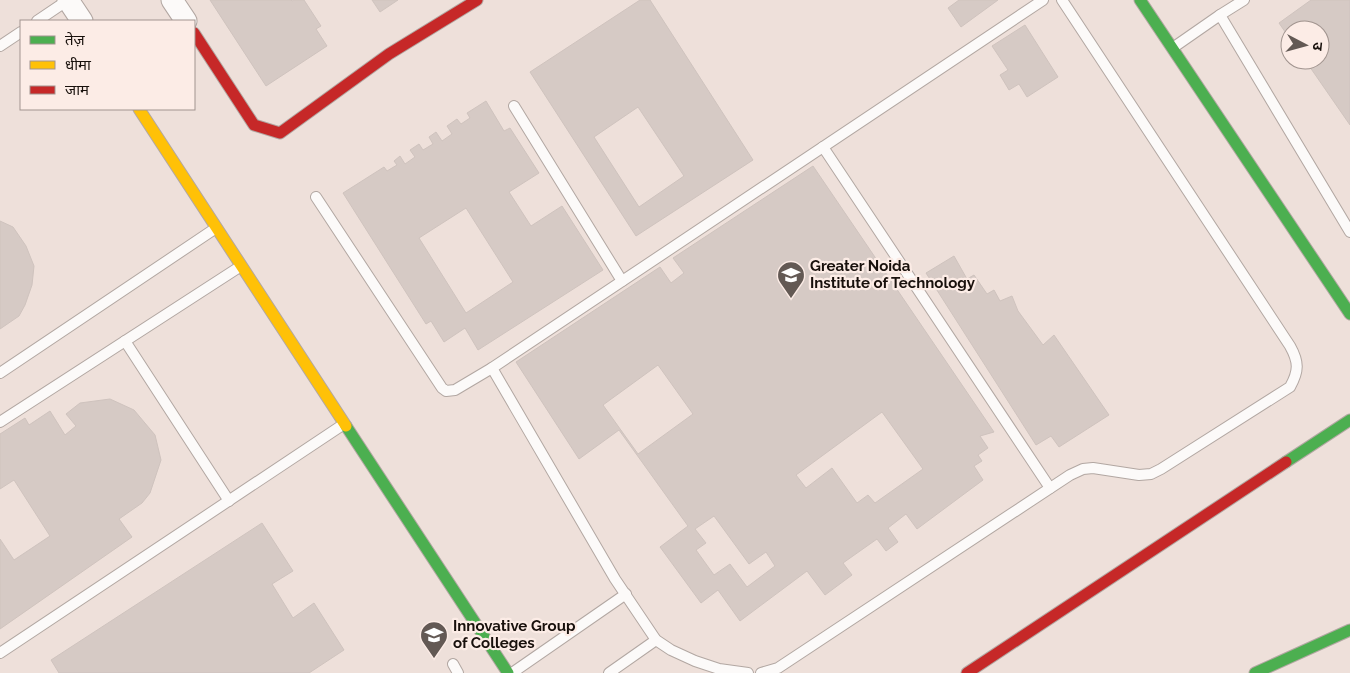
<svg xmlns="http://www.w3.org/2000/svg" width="1350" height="673" font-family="Raleway,'Noto Sans Devanagari',sans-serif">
	<rect width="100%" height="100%" fill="#eee0da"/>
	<!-- building -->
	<g fill="#d6cac5" stroke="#cfc3be" fill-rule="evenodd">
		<polygon points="210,0 291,0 292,1 294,0 304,0 321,26 316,29 327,46 266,86"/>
		<polygon points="372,0 398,0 380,12"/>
		<path d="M640,0H650L753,160L636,236L530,72ZM638,107L684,176L639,207L594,137Z"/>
		<polygon points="959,0 998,0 961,27 948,8"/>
		<polygon points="1311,0 1350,0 1350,125 1305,60 1320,60 1320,30 1290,30 1290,39 1279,23"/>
		<polygon points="1025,25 1058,77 1027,97 1019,84 1009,90 1000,75 1008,70 992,46"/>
		<path d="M486,101L504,131L510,128L539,173L509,192L531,226L562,206L603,270L478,350L465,328L444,342L431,321L426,324L343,193L384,167L387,171L397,165L394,161L400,156L405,164L415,157L410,150L419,144L423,150L433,144L429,137L436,132L442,141L452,134L447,126L457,119L461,124L470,118L467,113ZM466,208L513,282L466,313L419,238Z"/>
		<path d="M813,166L994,432L980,436L988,448L978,455L982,461L974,466L983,480L917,529L906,514L888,528L898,542L886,551L877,539L843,563L852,575L825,595L807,571L740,621L718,590L701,603L660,547L688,526L619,430L579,459L516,362L660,267L671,283L684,273L673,258ZM658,365L693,414L638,454L603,405ZM882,412L923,469L875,503L868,495L857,503L832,468L806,488L796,475ZM714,516L749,564L766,552L775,566L747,587L730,564L714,575L696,550L706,543L695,529Z"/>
		<polygon points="0,221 13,227 26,246 34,266 32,285 25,305 19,316 0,329"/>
		<polygon points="954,256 967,279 974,275 987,294 994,290 1000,301 1012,296 1018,311 1043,345 1054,335 1109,415 1059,447 1051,436 1036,445 926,273"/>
		<polygon points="110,399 134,410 155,435 161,460 150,493 142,503 119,519 132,537 0,629 0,539 14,560 50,536 14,480 0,489 0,434 25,418 29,425 50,411 65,435 76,426 66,414 80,403"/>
		<polygon points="262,523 293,571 272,584 293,618 314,603 344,650 309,673 59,673 51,660"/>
	</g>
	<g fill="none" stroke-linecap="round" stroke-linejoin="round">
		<!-- lane casing -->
		<g stroke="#b2a7a2" stroke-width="12">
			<g id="lane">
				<polyline points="1220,15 1244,0"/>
				<polyline points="37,21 68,0"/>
				<polyline points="0,46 21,32"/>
				<polyline points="1174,47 1220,15 1350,232"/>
				<polyline points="514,106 622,281"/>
				<polyline points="823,147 1050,488"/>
				<polyline points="316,197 442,388 446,391 455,390 492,368 1043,0"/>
				<polyline points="125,341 229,501"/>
				<polyline points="492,368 615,579 656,640 671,650 695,661 719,669 748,673"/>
				<polyline points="0,373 216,228"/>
				<polyline points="0,422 241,266"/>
				<polyline points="0,653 344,424"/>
				<polyline points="453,664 458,673"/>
				<polyline points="512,673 626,594"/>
				<polyline points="609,673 656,640"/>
				<path d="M761,673L778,668L1070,475L1083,469L1093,468L1139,475L1151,474L1161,469L1290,387C1299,371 1299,362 1290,346L1062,0"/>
			</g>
		</g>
		<!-- street casing -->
		<g stroke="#b2a7a2" stroke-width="23">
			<g id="street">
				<polyline points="68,0 82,21"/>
				<polyline points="172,0 186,21"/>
			</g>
		</g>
		<!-- fast casing -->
		<g stroke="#b2a7a2" stroke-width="13">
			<g id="fast">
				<polyline points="1140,0 1350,314"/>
				<polyline points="346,426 508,673"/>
				<polyline points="1286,462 1350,420"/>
				<polyline points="1255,673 1350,630"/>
			</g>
		</g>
		<!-- slow casing -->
		<g stroke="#b2a7a2" stroke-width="13">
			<polyline id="slow" points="139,109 346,426"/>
		</g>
		<!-- jam casing -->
		<g stroke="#b2a7a2" stroke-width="13">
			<g id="jam">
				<polyline points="194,33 254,125 280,133 389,54 477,0"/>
				<polyline points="967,673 1286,462"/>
			</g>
		</g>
		<!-- lane -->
		<use href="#lane" stroke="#fcfaf9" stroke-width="10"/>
		<!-- street -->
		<use href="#street" stroke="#fcfaf9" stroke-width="21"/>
		<!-- fast -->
		<use href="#fast" stroke="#4caf50" stroke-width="11"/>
		<!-- slow -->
		<use href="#slow" stroke="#ffc107" stroke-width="11"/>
		<!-- jam -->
		<use href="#jam" stroke="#c62828" stroke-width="11"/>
	</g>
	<!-- icons -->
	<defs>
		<g id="university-pin" transform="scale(1.4375)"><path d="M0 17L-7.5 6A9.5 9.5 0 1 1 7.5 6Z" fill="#635954" stroke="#fcece6"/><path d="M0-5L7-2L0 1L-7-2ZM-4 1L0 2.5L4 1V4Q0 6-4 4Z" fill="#fff"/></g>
	</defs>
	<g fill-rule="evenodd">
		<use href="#university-pin" x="791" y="275"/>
		<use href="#university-pin" x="434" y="635"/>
	</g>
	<g text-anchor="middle" stroke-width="4.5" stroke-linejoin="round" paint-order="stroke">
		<!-- poi labels -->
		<g font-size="15" font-weight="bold" fill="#18100c" stroke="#fcece6" text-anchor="start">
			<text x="810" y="271">Greater Noida<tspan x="810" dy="17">Institute of Technology</tspan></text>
			<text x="453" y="631">Innovative Group<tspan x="453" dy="17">of Colleges</tspan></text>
		</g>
	</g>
	<!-- legend -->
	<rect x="20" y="20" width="175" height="90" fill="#fcece6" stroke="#a1948f"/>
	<rect x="30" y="36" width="25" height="8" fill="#4caf50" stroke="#a1948f"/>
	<text x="65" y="45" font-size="15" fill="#18100c">तेज़</text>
	<rect x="30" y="61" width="25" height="8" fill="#ffc107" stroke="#a1948f"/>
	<text x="65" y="70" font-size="15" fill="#18100c">धीमा</text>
	<rect x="30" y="86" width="25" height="8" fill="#c62828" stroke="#a1948f"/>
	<text x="65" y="95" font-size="15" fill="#18100c">जाम</text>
	<!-- north arrow -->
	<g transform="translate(1305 45) rotate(96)"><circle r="24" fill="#fcece6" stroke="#a1948f"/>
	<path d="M0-4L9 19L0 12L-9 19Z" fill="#635954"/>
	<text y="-8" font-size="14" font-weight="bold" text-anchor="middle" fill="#18100c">उ</text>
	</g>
</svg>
